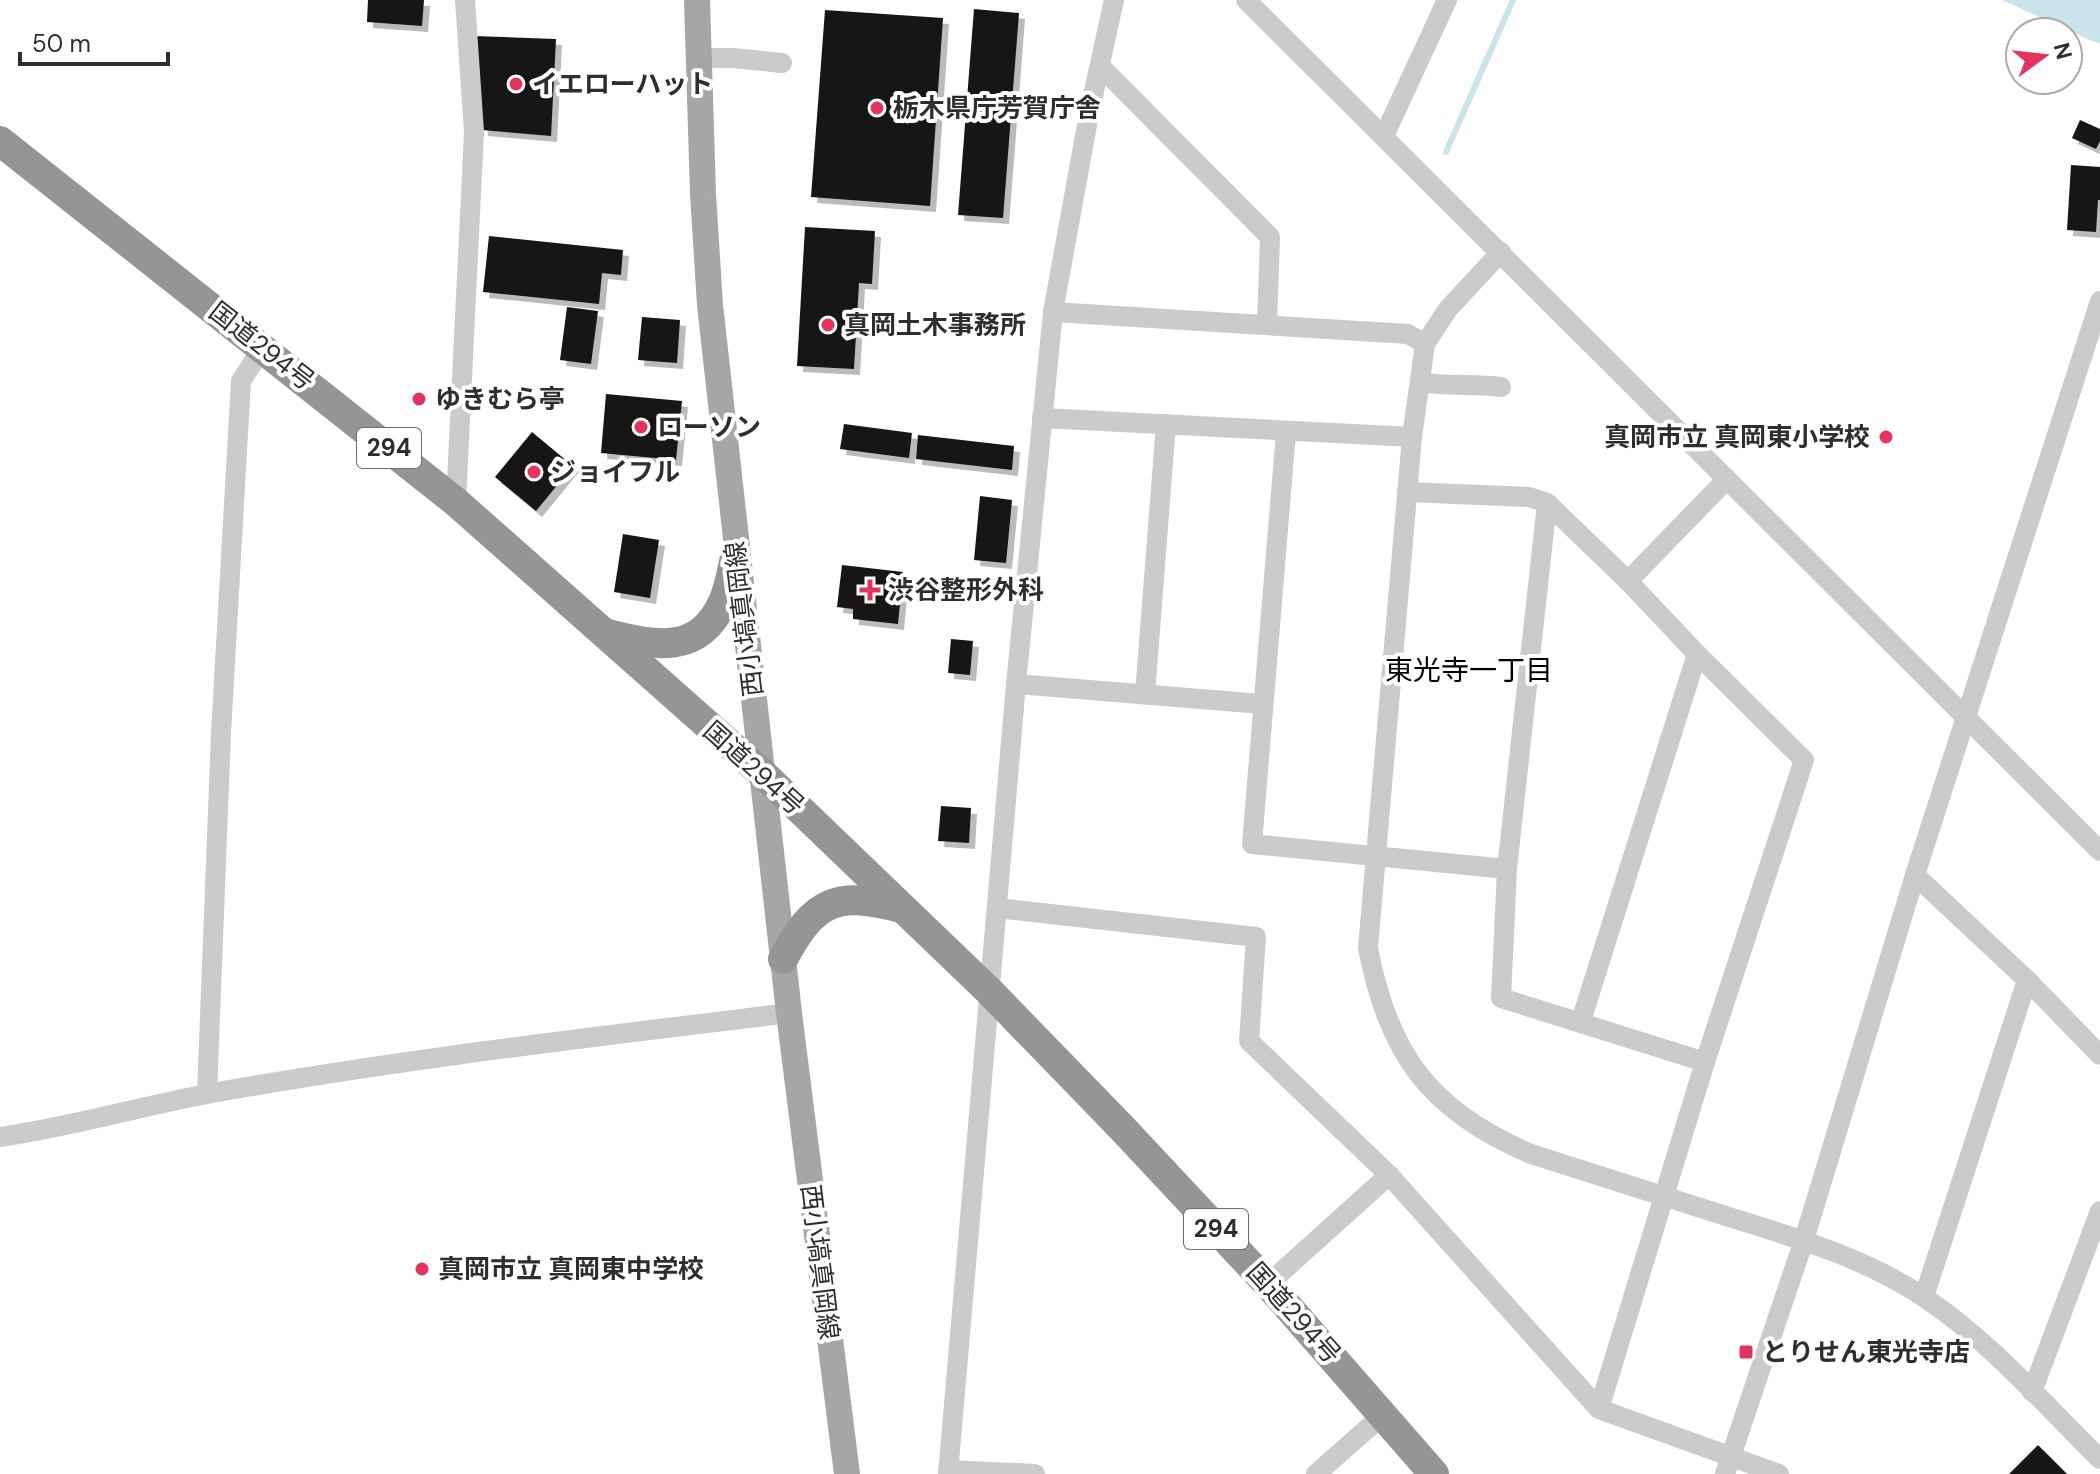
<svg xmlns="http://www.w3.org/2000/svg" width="2100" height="1474" font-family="'DM Sans','Noto Sans JP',sans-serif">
	<defs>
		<filter id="shadow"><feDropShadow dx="6" dy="6" stdDeviation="0" flood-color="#0004"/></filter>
	</defs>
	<rect width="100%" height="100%" fill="#fff"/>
	<!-- water -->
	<polygon fill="#c9e4eb" points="2002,0 2100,0 2100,44 2088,39"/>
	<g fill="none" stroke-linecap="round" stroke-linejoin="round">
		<!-- stream -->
		<polyline stroke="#c9e4eb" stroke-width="6" points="1446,152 1513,0"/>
	</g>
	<!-- building -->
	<g fill="#151515" filter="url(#shadow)">
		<polygon points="368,0 424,0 422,26 367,22"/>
		<polygon points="974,9 1019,13 1003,218 958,215"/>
		<polygon points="825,10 943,18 930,206 811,197"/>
		<polygon points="473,36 556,39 551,136 482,130"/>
		<polygon points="2080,120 2100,129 2100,141 2096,149 2072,138"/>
		<polygon points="2071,165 2100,167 2100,200 2098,200 2096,232 2067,230"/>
		<polygon points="805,227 875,231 872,284 859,283 854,369 797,366"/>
		<polygon points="489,236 623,250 621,275 602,273 599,304 483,292"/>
		<polygon points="567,307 598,311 591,364 560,360"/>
		<polygon points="642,317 680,320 677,363 638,360"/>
		<polygon points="606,394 682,401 676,460 601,453"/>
		<polygon points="844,424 912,433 909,458 840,449"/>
		<polygon points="532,432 573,466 536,511 495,477"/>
		<polygon points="918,435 1014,446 1012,470 916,459"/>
		<polygon points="980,496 1012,500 1006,563 974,560"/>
		<polygon points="623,534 659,540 650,598 614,592"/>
		<polygon points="842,565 903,572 898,624 853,619 853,609 837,607"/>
		<polygon points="951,639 973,641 970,675 948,673"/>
		<polygon points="941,806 971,808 969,843 938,841"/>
		<polygon points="2038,1445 2067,1474 2009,1474"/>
	</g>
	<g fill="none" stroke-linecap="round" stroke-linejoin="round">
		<!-- minor -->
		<g stroke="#cbcbcb" stroke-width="20">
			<polyline points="1246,0 2100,851"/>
			<polyline points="697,58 733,58 782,63"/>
			<polyline points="1100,66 1270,237 1267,325"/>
			<polyline points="1384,136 1447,0"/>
			<path d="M1501,252L1448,309L1425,344L1412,437L1368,948C1388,1054 1430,1111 1531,1154C1597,1175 1663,1196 1729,1217C1796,1238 1866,1258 1925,1298C1991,1342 2044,1404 2100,1459"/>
			<polyline points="1053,312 1408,334 1425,344"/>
			<path d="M1420,382C1448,387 1474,383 1501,387"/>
			<polyline points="1042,418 1412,437"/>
			<polyline points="1286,432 1252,844 1507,869"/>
			<polyline points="1407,492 1529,497 1547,503 1628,581 1697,654 1804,760 1705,1062 1599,1409"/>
			<polyline points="456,502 474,132 465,0"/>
			<polyline points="1547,503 1507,869 1501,998 1705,1062"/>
			<polyline points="1628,581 1727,479"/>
			<polyline points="1016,684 1262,704"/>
			<polyline points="1145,694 1166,424"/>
			<polyline points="1915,875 2027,980 2100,1055"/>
			<polyline points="997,908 1256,937 1249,1041 1389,1175 1599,1409 1779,1474"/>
			<polyline points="1581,1021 1697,654"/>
			<polyline points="207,1094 221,733 241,381 263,347"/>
			<path d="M0,1137C70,1127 138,1107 207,1094C400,1059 595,1037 789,1013"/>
			<polyline points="1268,1284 1389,1175"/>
			<polyline points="1924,1297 2027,980"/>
			<polyline points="2032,1392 2100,1211"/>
			<polyline points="948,1470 1035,1474"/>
			<polyline points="948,1474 1016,684 1053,312 1089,114 1114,0"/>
			<polyline points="1316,1474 1384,1414"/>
			<polyline points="1725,1474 1804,1240 1915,875 2100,301"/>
		</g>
		<!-- major -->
		<polyline stroke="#a6a6a6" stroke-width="26" points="697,0 703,194 710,305 789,1013 847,1474"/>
		<!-- highway -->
		<g stroke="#959595" stroke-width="30">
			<polyline points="0,141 456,502 762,773 989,991 1122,1128 1268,1284 1434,1474"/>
			<path d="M608,634C655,646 699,655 723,602C730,587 732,569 736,553"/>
			<path d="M783,959C814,900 837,891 901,908"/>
		</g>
	</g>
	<!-- markers -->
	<g fill="#e3335f" stroke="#fff" stroke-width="3">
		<circle cx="516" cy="84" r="8"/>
		<circle cx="877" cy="108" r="8"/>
		<circle cx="828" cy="325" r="8"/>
		<circle cx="419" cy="399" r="8"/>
		<circle cx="641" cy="427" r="8"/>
		<circle cx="1886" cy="437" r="8"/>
		<circle cx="534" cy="472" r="8"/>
		<path d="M866 578h8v8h8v8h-8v8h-8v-8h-8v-8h8z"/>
		<circle cx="422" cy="1269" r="8"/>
		<rect x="1738" y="1344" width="16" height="16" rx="4"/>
	</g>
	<g text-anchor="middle" stroke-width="8" stroke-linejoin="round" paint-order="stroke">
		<!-- shield labels -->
		<g fill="#fff" stroke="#6d6d6d" stroke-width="2">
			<rect x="357" y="428" width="64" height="40" rx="6"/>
			<rect x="1184" y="1209" width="64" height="40" rx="6"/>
		</g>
		<g font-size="24" font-weight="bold" fill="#2e2e2e">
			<text x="389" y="456">294</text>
			<text x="1216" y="1237">294</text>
		</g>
		<!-- poi labels -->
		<g font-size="26" font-weight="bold" fill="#2e2e2e" stroke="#fff" text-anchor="start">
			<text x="532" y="93">イエローハット</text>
			<text x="893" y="117">栃木県庁芳賀庁舎</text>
			<text x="844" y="334">真岡土木事務所</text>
			<text x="435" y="408">ゆきむら亭</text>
			<text x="657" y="436">ローソン</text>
			<text x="1870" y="446" text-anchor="end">真岡市立 真岡東小学校</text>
			<text x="550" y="481">ジョイフル</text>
			<text x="888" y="599">渋谷整形外科</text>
			<text x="438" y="1278">真岡市立 真岡東中学校</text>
			<text x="1762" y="1361">とりせん東光寺店</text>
		</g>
		<!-- street labels -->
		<g font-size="26" fill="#2e2e2e" stroke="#fff">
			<text transform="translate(262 346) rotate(38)" y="9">国道294号</text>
			<text transform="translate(744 619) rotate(-97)" y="9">西小塙真岡線</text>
			<text transform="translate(754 768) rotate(42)" y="9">国道294号</text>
			<text transform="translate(820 1262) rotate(83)" y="9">西小塙真岡線</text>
			<text transform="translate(1294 1313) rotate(48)" y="9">国道294号</text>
		</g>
		<!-- neighbourhood labels -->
		<g font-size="28" fill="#000" stroke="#fff">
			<text x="1469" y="680">東光寺一丁目</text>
		</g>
	</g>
	<!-- north arrow -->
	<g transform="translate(2044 56) rotate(75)"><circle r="38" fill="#ffffff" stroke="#ababab" stroke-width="2"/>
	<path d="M0-6L14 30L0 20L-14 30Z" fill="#e3335f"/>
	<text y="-12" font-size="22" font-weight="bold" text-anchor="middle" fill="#2e2e2e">N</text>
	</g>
	<!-- scale -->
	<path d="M20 52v12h148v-12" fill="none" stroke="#2e2e2e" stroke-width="4"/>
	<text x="32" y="52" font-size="24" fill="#2e2e2e" stroke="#ffffff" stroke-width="6" paint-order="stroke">50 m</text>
</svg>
